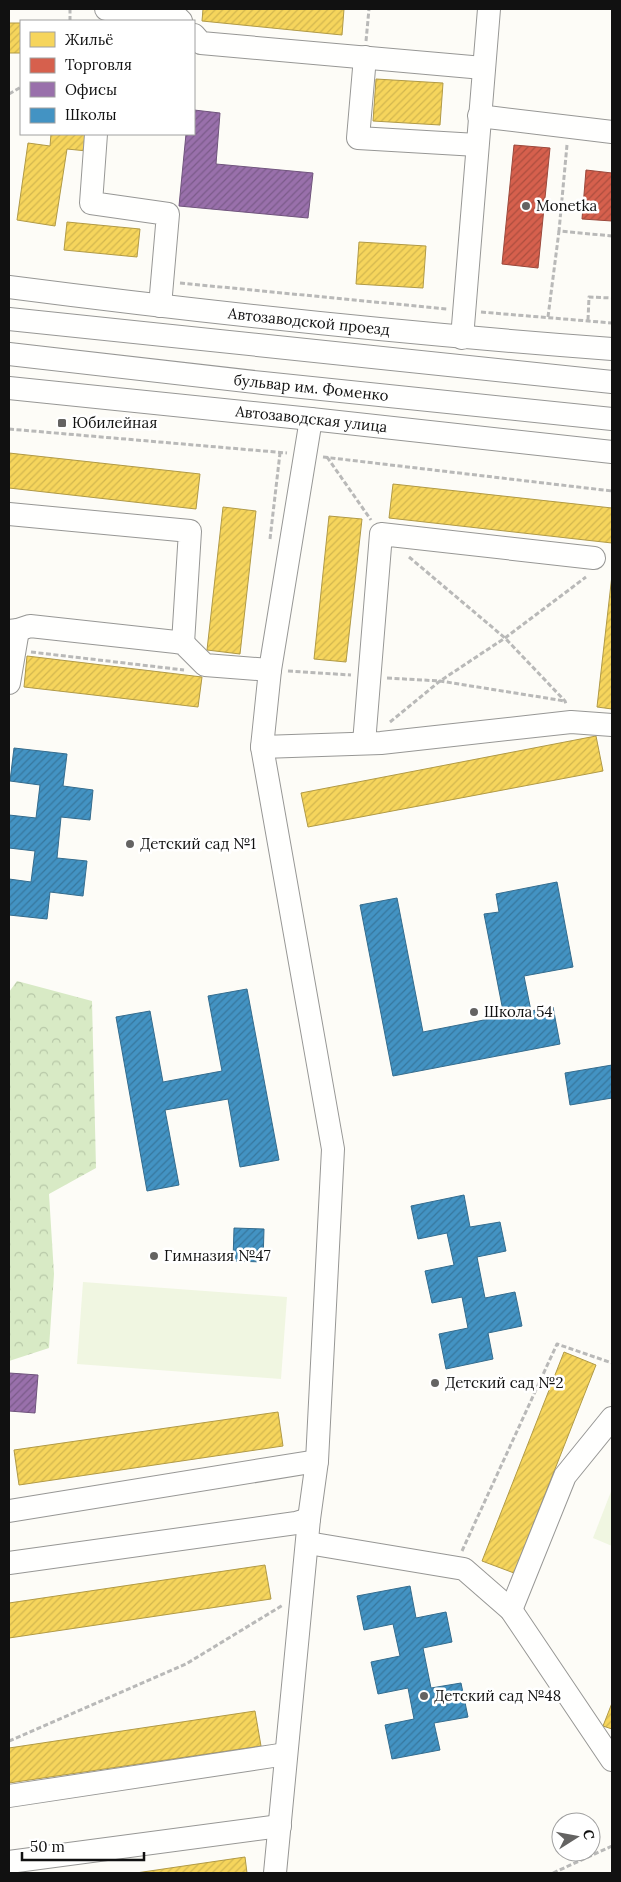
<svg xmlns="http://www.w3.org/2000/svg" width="621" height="1882" font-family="Lora,serif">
	<defs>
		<pattern id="forest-crowns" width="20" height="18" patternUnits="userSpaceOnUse" patternTransform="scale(1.25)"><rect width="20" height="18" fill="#d8eac5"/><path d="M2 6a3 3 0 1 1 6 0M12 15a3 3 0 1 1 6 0" fill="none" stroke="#b8c8a8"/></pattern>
		<pattern id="homes-hatch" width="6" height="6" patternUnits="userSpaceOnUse" patternTransform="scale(1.25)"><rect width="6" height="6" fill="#f6d55c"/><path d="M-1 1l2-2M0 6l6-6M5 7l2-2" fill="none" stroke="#d2b64f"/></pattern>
		<pattern id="shops-hatch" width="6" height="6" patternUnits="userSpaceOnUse" patternTransform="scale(1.25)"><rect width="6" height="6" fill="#d6604d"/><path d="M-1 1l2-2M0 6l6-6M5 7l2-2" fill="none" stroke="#ac4e3f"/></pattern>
		<pattern id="offices-hatch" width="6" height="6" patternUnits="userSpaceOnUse" patternTransform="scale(1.25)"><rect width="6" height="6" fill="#9970ab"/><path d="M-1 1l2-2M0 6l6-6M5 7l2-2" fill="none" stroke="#7b5b8a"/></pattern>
		<pattern id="schools-hatch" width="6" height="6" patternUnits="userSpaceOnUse" patternTransform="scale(1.25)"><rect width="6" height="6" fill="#4393c3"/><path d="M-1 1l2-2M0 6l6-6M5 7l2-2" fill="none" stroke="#37779d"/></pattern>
	</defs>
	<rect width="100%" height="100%" fill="#fdfcf7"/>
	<!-- forest -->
	<polygon fill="url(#forest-crowns)" points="17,981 92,1001 96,1168 49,1194 54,1274 49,1348 9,1361 9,992"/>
	<!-- pitch -->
	<g fill="#f0f6e1">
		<polygon points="83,1282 287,1297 281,1379 77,1364"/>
		<polygon points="612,1489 612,1546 593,1538"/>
	</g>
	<!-- homes -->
	<g fill="url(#homes-hatch)" stroke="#b19a46">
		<polygon points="203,9 344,9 342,35 202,21"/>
		<rect x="9" y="23" width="12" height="30"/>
		<polygon points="376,79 443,83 440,125 373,121"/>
		<polygon points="51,134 89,134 87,151 67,149 55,226 17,220 28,143 50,146"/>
		<polygon points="67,222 140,229 137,257 64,250"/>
		<polygon points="359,242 426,246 423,288 356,284"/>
		<polygon points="9,453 200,474 196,509 9,488"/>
		<polygon points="393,484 612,508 612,543 389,518"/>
		<polygon points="223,507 256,511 240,654 207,650"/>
		<polygon points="329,516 362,519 346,662 314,659"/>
		<polygon points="612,575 612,709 597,707"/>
		<polygon points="27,656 202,677 198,707 24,687"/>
		<polygon points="596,736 603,771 308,827 301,793"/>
		<polygon points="564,1352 596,1365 514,1573 482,1561"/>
		<polygon points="278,1412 283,1446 19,1485 14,1450"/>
		<polygon points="265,1565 271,1599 9,1638 9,1603"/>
		<polygon points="612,1703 612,1729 603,1726"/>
		<polygon points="255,1711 261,1746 9,1783 9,1748"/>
		<polygon points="245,1857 247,1873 136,1873"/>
	</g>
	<!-- shops -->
	<g fill="url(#shops-hatch)" stroke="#9b483b">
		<polygon points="514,145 550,148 538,268 502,264"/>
		<polygon points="586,170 612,173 612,221 582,219"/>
	</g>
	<!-- offices -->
	<g fill="url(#offices-hatch)" stroke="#70547d">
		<polygon points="194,110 220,113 216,164 313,173 308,218 179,206 186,134 194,134"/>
		<polygon points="9,1373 38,1375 35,1413 9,1411"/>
	</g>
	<!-- schools -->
	<g fill="url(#schools-hatch)" stroke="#346c8e">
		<polygon points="14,748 67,754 63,786 93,790 90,820 61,817 57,858 87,861 83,896 50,892 47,919 9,915 9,879 31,882 35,851 9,848 9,815 36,818 40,785 10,781"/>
		<polygon points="557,882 573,967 524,976 531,1011 553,1007 560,1044 393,1076 360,905 397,898 423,1032 504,1016 484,914 499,912 496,894"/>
		<polygon points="247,989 279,1160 240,1167 228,1099 165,1110 179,1185 147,1191 116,1017 150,1011 163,1082 222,1071 208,996"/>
		<polygon points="612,1065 612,1098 570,1105 565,1073"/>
		<polygon points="464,1195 470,1227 500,1222 506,1251 477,1257 485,1298 515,1292 522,1326 488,1333 493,1359 446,1369 439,1334 468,1328 462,1297 432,1303 425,1271 454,1265 447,1233 418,1239 411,1206"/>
		<polygon points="234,1228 264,1229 263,1262 233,1261"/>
		<polygon points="410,1586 416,1618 446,1612 452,1642 423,1648 431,1688 461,1683 468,1717 434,1723 440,1750 392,1759 385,1725 414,1719 408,1688 378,1694 371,1662 400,1656 393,1624 364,1630 357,1596"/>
	</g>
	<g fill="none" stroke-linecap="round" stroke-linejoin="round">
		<!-- minor casing -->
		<g stroke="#979795" stroke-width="24">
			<g id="minor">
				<polyline points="106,9 175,15 181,21"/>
				<polyline points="194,35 201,43 483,68"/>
				<polyline points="365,57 358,138 477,145"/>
				<polyline points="479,116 612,132"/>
				<polyline points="96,134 91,203 168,214 160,306"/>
				<path id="s1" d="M9,287C210,313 410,334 612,349"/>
				<polyline points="9,319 612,382"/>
				<polyline points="462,338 489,9"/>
				<path id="s2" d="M9,354L263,383L612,419"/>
				<path id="s3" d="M9,388L311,419L612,452"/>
				<polyline points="9,514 190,531 183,643"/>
				<polyline points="9,631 18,630 30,626 176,642 183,643 205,665 270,670"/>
				<polyline points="9,683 18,630"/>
				<polyline points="364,743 381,534 594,558"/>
				<polyline points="262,747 381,743 571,722 612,725"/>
				<polyline points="9,1511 317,1461"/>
				<polyline points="308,1543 464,1569 511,1610 612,1760"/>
				<polyline points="9,1563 296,1523 309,1519"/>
				<polyline points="511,1610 565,1476 612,1418"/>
				<polyline points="9,1796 286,1754"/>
				<polyline points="9,1862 280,1826"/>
				<polyline points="275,1873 309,1519 317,1461 333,1149 262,747 270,670 311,419"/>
			</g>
		</g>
		<!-- path -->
		<g stroke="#b9b9b8" stroke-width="3" stroke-dasharray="5 2.5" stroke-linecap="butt">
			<polyline points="70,21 70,9"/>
			<polyline points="366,41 369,9"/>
			<polyline points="9,94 21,87"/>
			<polyline points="567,145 559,231 612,236"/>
			<polyline points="180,283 447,309"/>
			<polyline points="481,312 612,323"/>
			<polyline points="548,317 559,231"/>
			<polyline points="588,320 589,297 612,298"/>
			<polyline points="9,429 287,453"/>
			<polyline points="323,457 612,491"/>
			<polyline points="327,457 371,520"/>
			<polyline points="270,539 280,453"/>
			<polyline points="409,557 505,638 565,701 566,704"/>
			<polyline points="31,652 184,670"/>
			<polyline points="288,671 351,675"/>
			<polyline points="387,678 440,681 565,701"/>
			<polyline points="390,722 440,681 505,638 586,577"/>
			<polyline points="462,1551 557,1344 612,1363"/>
			<polyline points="9,1741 186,1664 283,1605"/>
			<polyline points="553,1873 612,1846"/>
		</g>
		<!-- minor -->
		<use href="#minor" stroke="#fffffe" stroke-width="22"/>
	</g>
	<!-- markers -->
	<g fill="#646362" stroke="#fff" stroke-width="2">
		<circle cx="526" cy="206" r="5"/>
		<rect x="57" y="418" width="10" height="10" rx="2.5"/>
		<circle cx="130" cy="844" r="5"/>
		<circle cx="474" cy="1012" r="5"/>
		<circle cx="154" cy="1256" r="5"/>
		<circle cx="435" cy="1383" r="5"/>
		<circle cx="424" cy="1696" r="5"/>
	</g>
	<g text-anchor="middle" stroke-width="5" stroke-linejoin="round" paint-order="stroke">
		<!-- poi labels -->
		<g font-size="15" fill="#111" stroke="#fff" text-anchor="start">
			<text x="536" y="211">Monetka</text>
			<text x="72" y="428">Юбилейная</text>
			<text x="140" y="849">Детский сад №1</text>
			<text x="484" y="1017">Школа 54</text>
			<text x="164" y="1261">Гимназия №47</text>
			<text x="445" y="1388">Детский сад №2</text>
			<text x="434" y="1701">Детский сад №48</text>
		</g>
		<!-- street labels -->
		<g font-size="15" fill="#111" stroke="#fff">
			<text dy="5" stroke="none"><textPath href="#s1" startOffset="302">Автозаводской проезд</textPath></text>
			<text dy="5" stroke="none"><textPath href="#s2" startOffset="304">бульвар им. Фоменко</textPath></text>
			<text dy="5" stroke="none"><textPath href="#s3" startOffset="304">Автозаводская улица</textPath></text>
		</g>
	</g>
	<!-- border -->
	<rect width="621" height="1882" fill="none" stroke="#111111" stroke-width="20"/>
	<!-- legend -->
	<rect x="20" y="20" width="175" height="115" fill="#ffffff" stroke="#a0a0a0"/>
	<rect x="30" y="32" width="25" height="15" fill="#f6d55c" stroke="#a0a0a0"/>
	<text x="65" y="45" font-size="15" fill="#111111">Жильё</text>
	<rect x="30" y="58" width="25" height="15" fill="#d6604d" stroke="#a0a0a0"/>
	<text x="65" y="70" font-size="15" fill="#111111">Торговля</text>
	<rect x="30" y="82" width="25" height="15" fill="#9970ab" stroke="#a0a0a0"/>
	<text x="65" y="95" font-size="15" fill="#111111">Офисы</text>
	<rect x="30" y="108" width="25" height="15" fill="#4393c3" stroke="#a0a0a0"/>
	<text x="65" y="120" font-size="15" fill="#111111">Школы</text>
	<!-- north arrow -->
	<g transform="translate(576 1837) rotate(79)"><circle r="24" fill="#ffffff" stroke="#a0a0a0"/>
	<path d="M0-4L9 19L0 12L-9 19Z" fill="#646362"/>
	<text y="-8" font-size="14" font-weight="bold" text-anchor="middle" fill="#111111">С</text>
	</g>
	<!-- scale -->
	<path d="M22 1852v8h122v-8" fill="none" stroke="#111111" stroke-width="2.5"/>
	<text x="30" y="1852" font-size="15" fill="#111111" stroke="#ffffff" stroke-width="4" paint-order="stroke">50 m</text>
</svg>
